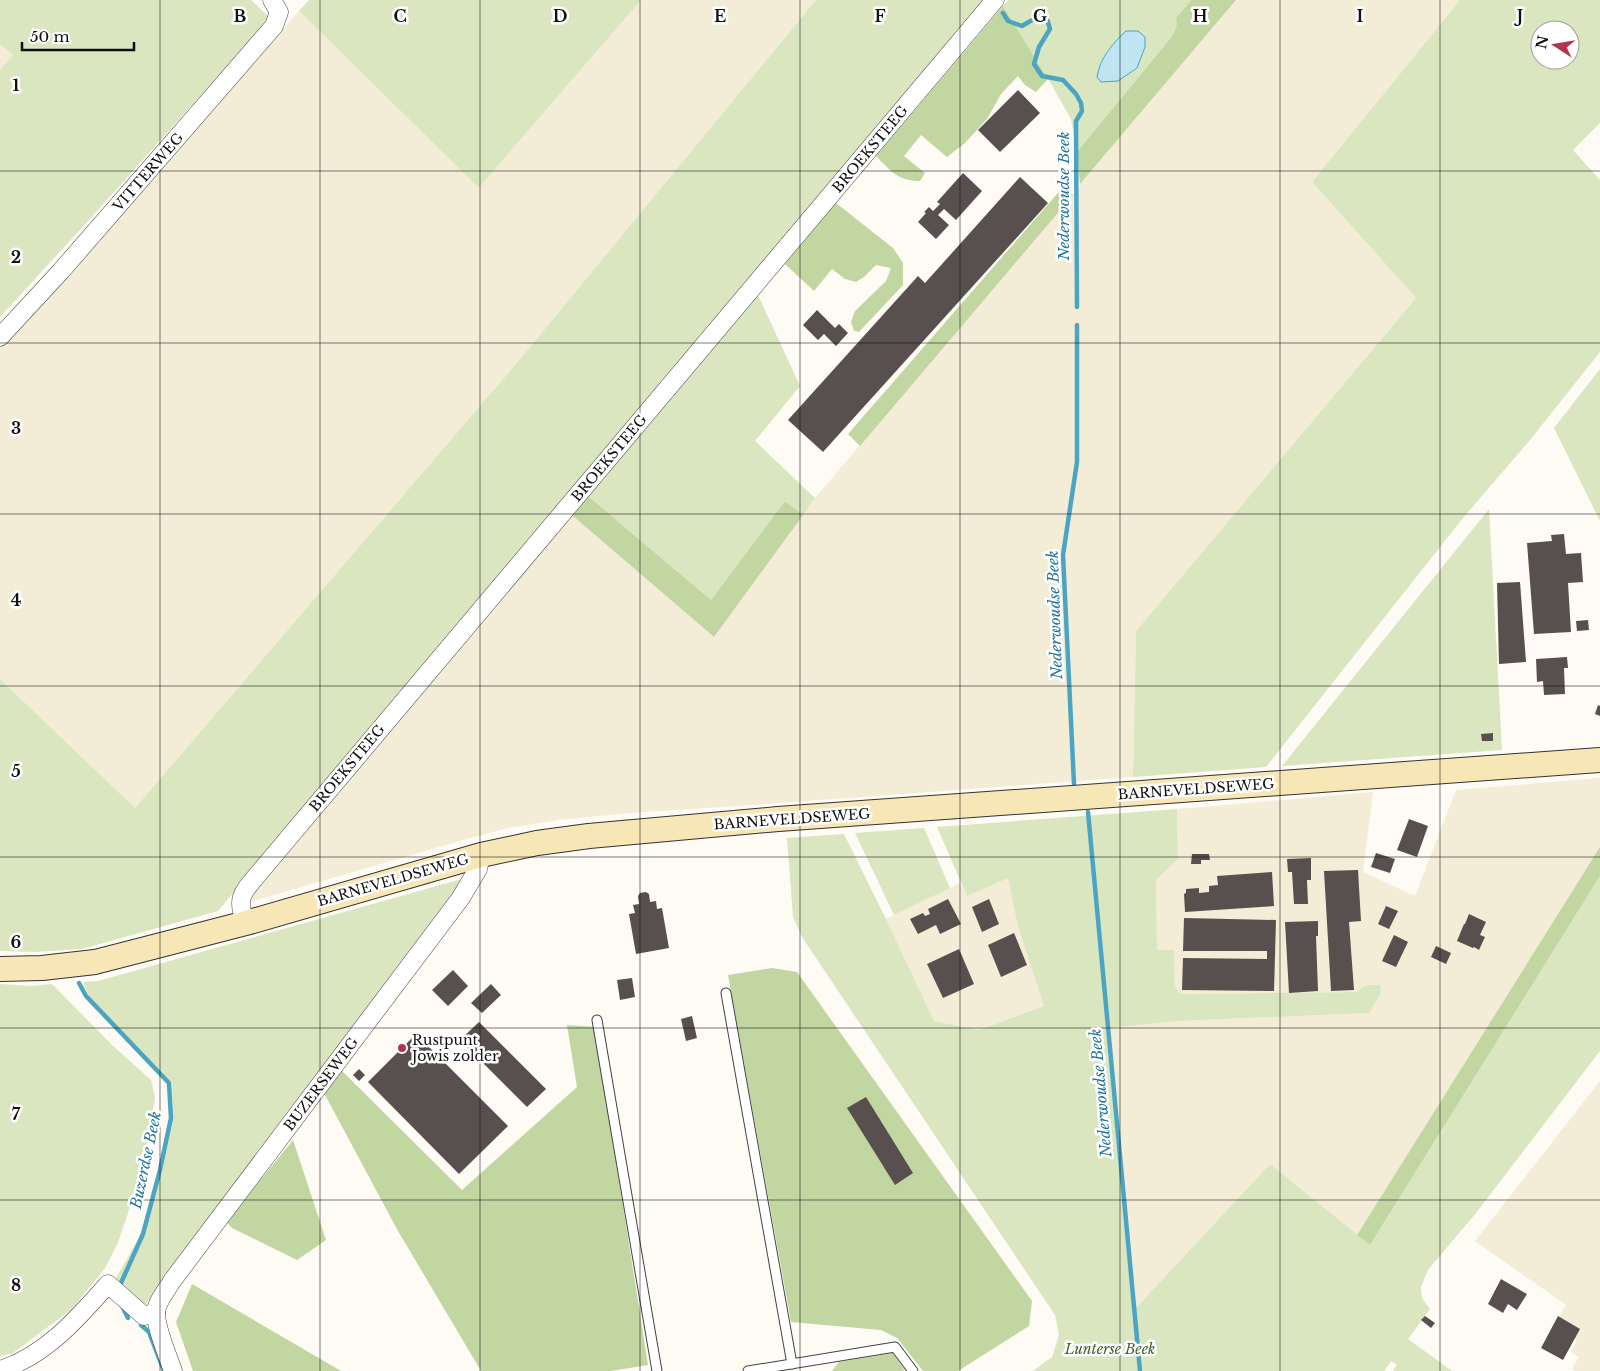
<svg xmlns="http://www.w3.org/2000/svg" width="1600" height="1371" font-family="'Libre Baskerville',serif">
	<rect width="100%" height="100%" fill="#fefbf5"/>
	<!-- farmland -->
	<g fill="#f3ecd6">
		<polygon points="639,0 816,0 516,364 135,808 0,679 0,345 109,228 299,11 479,188 595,54"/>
		<polygon points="1236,0 1460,0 1312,182 1416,298 1136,631 1133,777 753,805 629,813 559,820 508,828 470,838 243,904 573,516 714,637 815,498 1080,186 1080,184"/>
		<polygon points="0,44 13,55 0,70"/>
		<polygon points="1600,778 1600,847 1357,1235 1270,1164 1132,1312 1106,1027 1179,1021 1369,1013 1366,985 1357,992 1180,994 1175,986 1174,951 1157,951 1156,879 1178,859 1177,809 1373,792 1363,872 1415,896 1456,790"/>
		<polygon points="1008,877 1018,927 1044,1006 979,1030 934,1021 886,919 960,883 967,896"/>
		<polygon points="1600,1081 1600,1371 1575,1371 1572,1369 1579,1357 1571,1352 1577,1341 1553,1327 1566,1305 1475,1241"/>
	</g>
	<!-- green -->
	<g fill="#dae6c0" fill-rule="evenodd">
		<polygon points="0,0 251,0 270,18 89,220 0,317 0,70 13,55 0,44"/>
		<polygon points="309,0 641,0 479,188 299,11"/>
		<polygon points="816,0 987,0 638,416 218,911 82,949 34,952 0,951 0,679 135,808 516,364"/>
		<path d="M1008,0H1191L1176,18C1178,28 1174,33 1169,40L1077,152L1071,119L1050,82L1003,6Z"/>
		<path d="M1460,0H1600V123L1573,150L1600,180V352L1530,440L1463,518L1266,767L1133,777L1136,631L1416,298L1312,182ZM1540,30H1570V60H1540Z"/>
		<polygon points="758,295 800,386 755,441 815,498 803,515 785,501 711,600 588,496"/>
		<polygon points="1600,369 1600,521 1554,428"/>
		<polygon points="1489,509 1502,750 1282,766"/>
		<polygon points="1177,809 1178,859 1156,880 1157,950 1174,950 1175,986 1180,994 1357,992 1366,985 1380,985 1381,993 1369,1013 1179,1021 1106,1028 1133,1311 1270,1164 1370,1245 1600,876 1600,1051 1476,1213 1428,1270 1421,1287 1422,1298 1430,1309 1408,1339 1452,1371 1393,1371 1397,1365 1391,1361 1384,1371 1033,1371 1052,1357 1059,1335 1055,1315 802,937 793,917 787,838 844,834 886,919 934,1021 979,1030 1044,1006 1018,927 1008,878 967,896 937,827"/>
		<polygon points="924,828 950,888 894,915 855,833"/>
		<polygon points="465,878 142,1309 113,1283 139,1238 162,1172 173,1120 172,1083 90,999 83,982 98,981"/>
		<polygon points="0,984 32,986 52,984 112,1045 151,1080 155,1097 151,1127 138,1184 117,1245 105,1268 72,1309 13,1353 0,1356"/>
	</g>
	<!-- forest -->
	<g fill="#c1d6a1">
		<path d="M1191,0H1236L1080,184L1077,152L1169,40C1174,33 1178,28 1176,18Z"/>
		<path d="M1003,6L1048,79L1036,92L1025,85L1018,76L1001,94L987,119L965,143L947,157L921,135L904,156L925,173L920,181C898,181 891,171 876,156Z"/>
		<polygon points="1064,186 1073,195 860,446 848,434"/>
		<polygon points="836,203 893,248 903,263 903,285 859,332 854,331 851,322 855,311 886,281 891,268 876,265 864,277 856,282 845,279 832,269 814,291 785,264"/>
		<polygon points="588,496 711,600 785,501 803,515 714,637 573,516"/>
		<polygon points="1600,847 1600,876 1370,1245 1357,1235"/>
		<polygon points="772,968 797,972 1032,1301 1029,1326 958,1371 923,1371 897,1338 881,1330 791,1322 728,975"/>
		<polygon points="567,1025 595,1027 648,1365 611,1371 481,1371 398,1231 324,1093 340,1069 462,1190 577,1087"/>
		<polygon points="293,1140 326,1240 297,1260 232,1228 226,1222"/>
		<polygon points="192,1284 341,1371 193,1371 176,1322"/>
		<polygon points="893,1353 905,1371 832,1371 839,1362"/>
	</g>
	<!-- water -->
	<path fill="#bee5f1" stroke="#4ba4c2" d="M1126,31H1138L1145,37V47L1137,68L1118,81L1101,82L1097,77C1100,58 1112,44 1126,31Z"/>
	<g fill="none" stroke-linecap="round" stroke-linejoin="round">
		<!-- stream -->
		<g stroke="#4ba4c2" stroke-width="4.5">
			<polyline points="1003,13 1008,21 1022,26 1039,16 1047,19 1050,29 1039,47 1034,64 1042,76 1063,80 1076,94 1081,103 1082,111 1076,121 1077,307"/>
			<polyline points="1074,784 1063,555 1077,462 1077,325"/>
			<polyline points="1088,812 1140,1371"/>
			<polyline points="79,983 86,996 169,1083 171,1118 160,1170 143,1234 121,1283"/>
			<polyline points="121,1304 128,1318"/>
			<polyline points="141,1325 149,1332 164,1371"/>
		</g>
	</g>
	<!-- building -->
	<g fill="#58504e">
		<polygon points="1018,90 1040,113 1000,152 978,130"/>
		<polygon points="963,173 982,191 956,220 944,209 938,215 949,225 936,239 918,222 926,213 924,212 929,207 933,211 940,204 937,202"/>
		<polygon points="1020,177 1048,203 823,452 788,420 918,276 925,283"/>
		<polygon points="817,310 835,328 839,324 848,333 836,346 824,334 818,340 803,325"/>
		<polygon points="1564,534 1566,554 1581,553 1583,582 1568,583 1571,632 1534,634 1527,543 1552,541 1551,535"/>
		<polygon points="1520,582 1526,662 1499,664 1497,583"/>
		<polygon points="1588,620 1589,630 1577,631 1576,621"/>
		<polygon points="1567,657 1568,668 1564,668 1565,694 1544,695 1543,681 1537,682 1536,659"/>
		<polygon points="1598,705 1600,706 1600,716 1595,714"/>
		<polygon points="1493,733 1493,741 1482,741 1481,734"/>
		<polygon points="1409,819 1428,826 1417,857 1397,850"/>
		<polygon points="1376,853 1395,859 1390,873 1371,867"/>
		<polygon points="1192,854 1209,854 1210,860 1201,860 1201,864 1191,864"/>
		<polygon points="1311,858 1311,880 1307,880 1308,904 1294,904 1292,872 1288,872 1287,859"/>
		<polygon points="1358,870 1361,921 1349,922 1354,990 1331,991 1324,871"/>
		<polygon points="1272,872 1274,906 1185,912 1184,894 1186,893 1186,889 1199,888 1199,893 1209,892 1209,886 1218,885 1217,876"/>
		<polygon points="646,892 649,894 650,902 656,901 657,909 662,908 669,948 636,954 629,914 635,913 633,905 639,904 638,896 640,893"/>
		<polygon points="948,899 961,924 940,934 936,925 918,934 910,919 923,913 925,916 930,914 928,909"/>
		<polygon points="989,899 999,924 982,932 972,907"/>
		<polygon points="1386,906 1398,911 1389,929 1378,924"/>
		<polygon points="1469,914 1486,922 1480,935 1485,937 1479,950 1474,947 1473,948 1457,941 1464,924 1465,924"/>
		<polygon points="1184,918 1276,920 1274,991 1182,990 1183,958 1267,959 1267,951 1183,951"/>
		<polygon points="1318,921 1318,936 1316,936 1318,991 1289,993 1285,922"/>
		<polygon points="1014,933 1027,965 1001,977 988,945"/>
		<polygon points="1394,935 1408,942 1396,967 1382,961"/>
		<polygon points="1436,946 1451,953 1446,964 1431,957"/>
		<polygon points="959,949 974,984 943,998 927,964"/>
		<polygon points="453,970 468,986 448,1006 432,990"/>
		<polygon points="632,978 635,997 620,1000 617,980"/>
		<polygon points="491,984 501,995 482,1013 471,1003"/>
		<polygon points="692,1016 697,1038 686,1041 681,1019"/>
		<polygon points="479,1022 546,1089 527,1107 460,1040"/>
		<polygon points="416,1034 508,1126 459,1174 368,1082"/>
		<polygon points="359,1069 365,1075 359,1081 353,1075"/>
		<polygon points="866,1097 913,1173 895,1185 847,1108"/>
		<polygon points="1501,1279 1527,1294 1517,1310 1508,1304 1503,1313 1488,1304"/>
		<polygon points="1425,1316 1435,1323 1431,1328 1421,1320"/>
		<polygon points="1558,1316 1580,1329 1563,1360 1541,1348"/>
	</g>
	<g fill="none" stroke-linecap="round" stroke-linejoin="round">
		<!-- lane casing -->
		<g stroke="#434343" stroke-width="11">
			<g id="lane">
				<polyline points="726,993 792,1364"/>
				<polyline points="597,1020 657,1371"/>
				<polyline points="748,1371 895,1347 913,1371"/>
			</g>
		</g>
		<!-- street casing -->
		<g stroke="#434343" stroke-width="19">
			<g id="street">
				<polyline points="0,337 61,271 274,26 279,12 272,0"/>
				<path d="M246,923C235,898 243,892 259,873L995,0"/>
				<path d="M0,1370C45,1356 78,1318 108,1284L144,1316L156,1312"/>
				<path d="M173,1371C168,1356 156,1329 156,1313C156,1302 167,1290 172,1281L460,899L478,869L481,855"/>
			</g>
		</g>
		<!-- secondary casing -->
		<g stroke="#323232" stroke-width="26">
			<polyline id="secondary" points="0,969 42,968 95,962 246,923 481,855 537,843 589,836 778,819 1600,760"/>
		</g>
		<!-- lane -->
		<use href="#lane" stroke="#fff" stroke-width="9"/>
		<!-- street -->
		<use href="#street" stroke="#fff" stroke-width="18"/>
		<!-- secondary -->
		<use href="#secondary" stroke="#f8e7b6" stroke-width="24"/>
	</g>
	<!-- grid -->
	<path fill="none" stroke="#101010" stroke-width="1" stroke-opacity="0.55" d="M160,0V1371M320,0V1371M480,0V1371M640,0V1371M800,0V1371M960,0V1371M1120,0V1371M1280,0V1371M1440,0V1371M0,171H1600M0,343H1600M0,514H1600M0,686H1600M0,857H1600M0,1028H1600M0,1200H1600"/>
	<!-- markers -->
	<circle fill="#b5344d" stroke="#fff" stroke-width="2" cx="402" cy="1048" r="5"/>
	<g text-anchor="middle" stroke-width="5" stroke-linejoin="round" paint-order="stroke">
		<!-- street labels -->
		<g font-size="14" fill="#101010" stroke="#fff">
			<text transform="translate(870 149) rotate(-50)" y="5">BROEKSTEEG</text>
			<text transform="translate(148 172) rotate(-49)" y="5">VITTERWEG</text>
			<text transform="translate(609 458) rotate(-50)" y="5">BROEKSTEEG</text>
			<text transform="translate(347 768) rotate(-50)" y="5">BROEKSTEEG</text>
			<text transform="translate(1196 789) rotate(-4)" y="5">BARNEVELDSEWEG</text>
			<text transform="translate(792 819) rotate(-4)" y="5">BARNEVELDSEWEG</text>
			<text transform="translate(393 880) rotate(-16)" y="5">BARNEVELDSEWEG</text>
			<text transform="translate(321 1084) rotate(-53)" y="5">BUZERSEWEG</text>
		</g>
		<!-- poi labels -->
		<g font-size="14" fill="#101010" stroke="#fff" text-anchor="start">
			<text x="412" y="1045">Rustpunt<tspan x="412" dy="16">Jowis zolder</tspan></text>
		</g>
		<!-- park labels -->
		<g font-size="14" font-style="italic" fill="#3b6326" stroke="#fff">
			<text x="1110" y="1354">Lunterse Beek</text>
		</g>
		<!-- water labels -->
		<g font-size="15" font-style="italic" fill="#247698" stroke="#fff">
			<text transform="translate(1064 196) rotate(-90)" y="5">Nederwoudse Beek</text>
			<text transform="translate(1055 615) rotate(-92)" y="5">Nederwoudse Beek</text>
			<text transform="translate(1101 1093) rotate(-95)" y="5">Nederwoudse Beek</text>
			<text transform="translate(146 1160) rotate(-78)" y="5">Buzerdse Beek</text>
		</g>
	</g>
	<g font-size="16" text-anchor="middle" font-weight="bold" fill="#101010" stroke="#fff" stroke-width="5" stroke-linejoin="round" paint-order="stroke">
		<text x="240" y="22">B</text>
		<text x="400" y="22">C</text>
		<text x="560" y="22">D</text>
		<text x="720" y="22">E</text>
		<text x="880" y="22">F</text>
		<text x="1040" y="22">G</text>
		<text x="1200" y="22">H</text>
		<text x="1360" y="22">I</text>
		<text x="1520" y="22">J</text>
		<text x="16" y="91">1</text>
		<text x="16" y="263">2</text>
		<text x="16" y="434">3</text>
		<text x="16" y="606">4</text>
		<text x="16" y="777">5</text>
		<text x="16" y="948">6</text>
		<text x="16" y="1120">7</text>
		<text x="16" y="1291">8</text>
	</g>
	<!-- north arrow -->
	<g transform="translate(1555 45) rotate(282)"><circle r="24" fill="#ffffff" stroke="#9f9f9f"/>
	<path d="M0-4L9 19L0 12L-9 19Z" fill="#b5344d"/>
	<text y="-8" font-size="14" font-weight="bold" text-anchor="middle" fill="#101010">N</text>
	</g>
	<!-- scale -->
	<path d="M22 42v8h112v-8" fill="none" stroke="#101010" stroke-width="2.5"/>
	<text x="30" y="42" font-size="15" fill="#101010" stroke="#ffffff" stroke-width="4" paint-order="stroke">50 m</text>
</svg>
